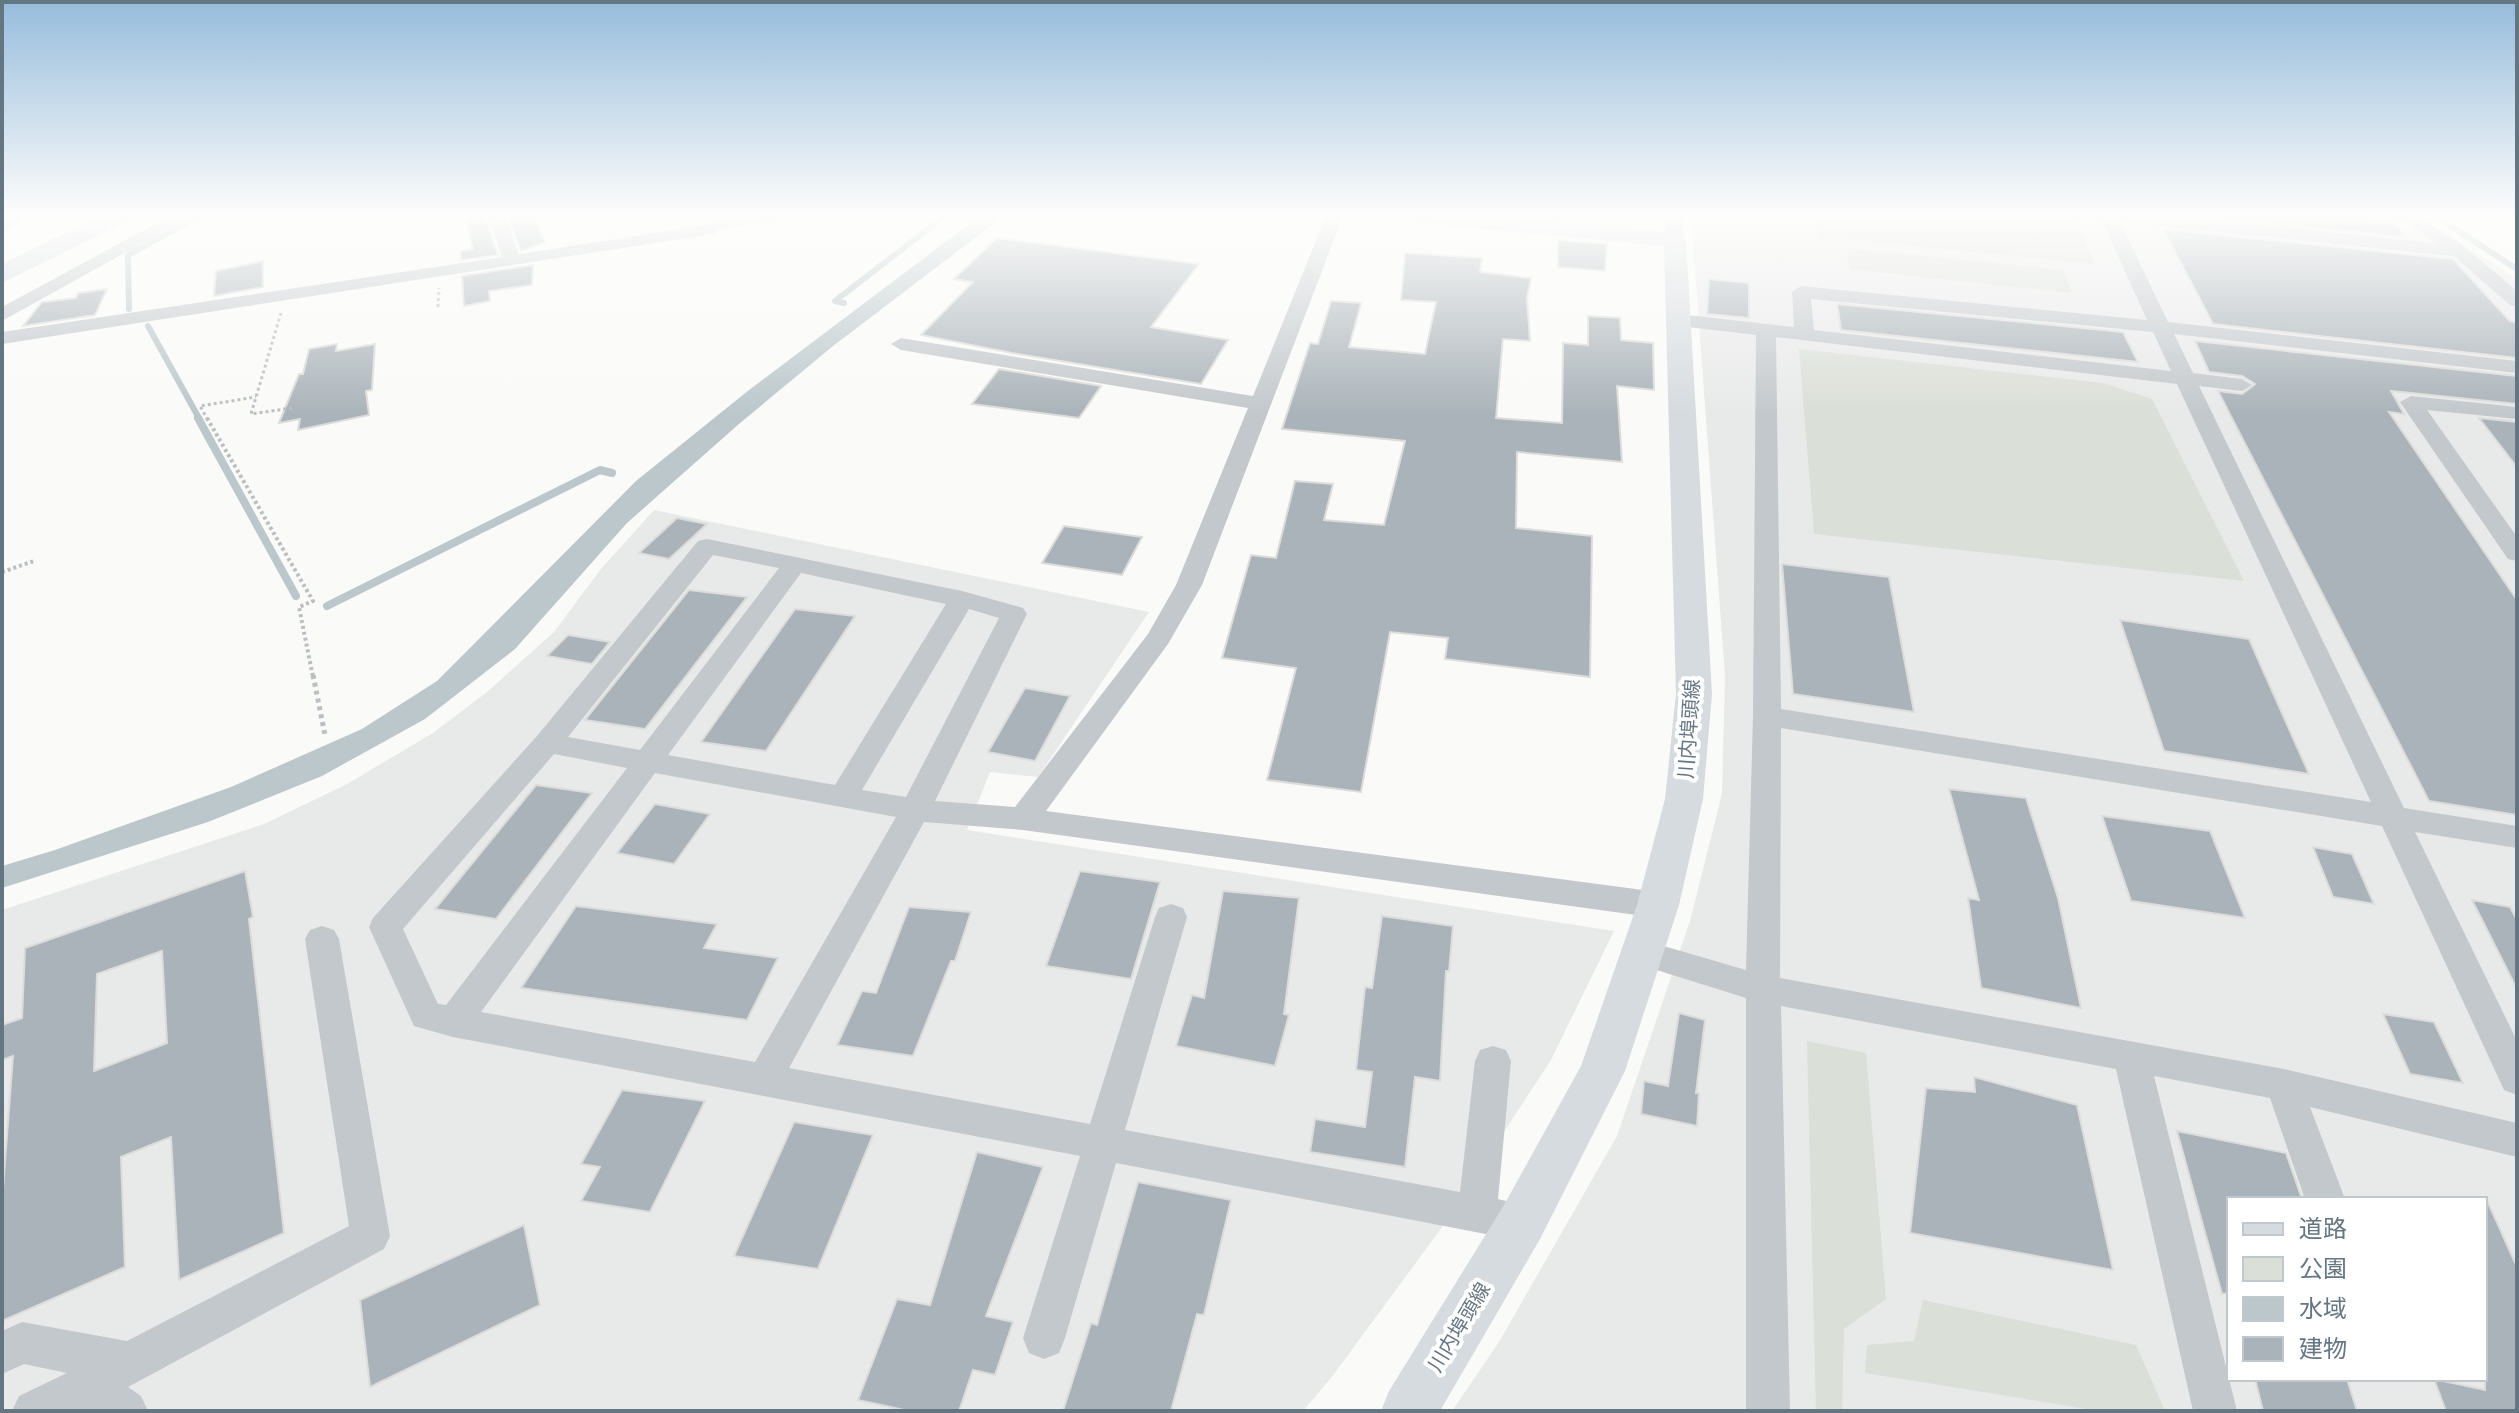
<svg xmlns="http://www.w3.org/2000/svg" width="2519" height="1413" font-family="'Fira Sans Condensed','Noto Sans JP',sans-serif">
	<rect width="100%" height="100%" fill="#fafaf8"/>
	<!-- built -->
	<g fill="#e8e9e9" fill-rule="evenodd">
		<polygon points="1513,216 1655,216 1655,222 1635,228"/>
		<path d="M1691,216H2419L2517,279V1411H1452L1499,1342L1617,1136L1690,921L1722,794L1725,676ZM2229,1199H2485V1379H2229Z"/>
		<polygon points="654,510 1149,612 1038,777 990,772 967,830 1614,931 1551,1060 1440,1230 1331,1378 1303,1411 2,1411 2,910 264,824 347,784 433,733 487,692 554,632 601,569"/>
	</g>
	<!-- green -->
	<g fill="#dadfd7">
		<polygon points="1816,216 2074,216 2095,264 1819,237"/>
		<polygon points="1847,248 2064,270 2072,293 1849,269"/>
		<polygon points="1799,349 2103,383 2152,399 2244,581 1814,534"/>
		<polygon points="1807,1041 1866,1053 1886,1299 1844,1329 1842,1411 1816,1411"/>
		<polygon points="1923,1300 2136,1345 2165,1411 2100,1411 1865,1373 1867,1345 1914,1341"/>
	</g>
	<!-- water -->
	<polygon fill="#bbc7cb" points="980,216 1004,216 833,346 740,423 627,523 515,649 425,719 322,776 208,822 2,888 2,866 55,850 231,787 362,729 437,681 636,481 749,390"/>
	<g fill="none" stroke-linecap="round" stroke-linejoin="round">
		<!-- stream-far1 -->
		<g stroke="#bbc7cb" stroke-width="6">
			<polyline points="2435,216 2517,269"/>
			<polyline points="719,226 786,216"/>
			<polyline points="844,303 835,301 945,216"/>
			<polyline points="129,309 128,255 199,216"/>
			<polyline points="148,326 200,420"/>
		</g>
		<!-- stream -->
		<g stroke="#bbc7cb" stroke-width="8">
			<polyline points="198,418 296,596"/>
			<polyline points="327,606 600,470 612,473"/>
		</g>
	</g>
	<!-- building -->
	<g fill="#aab3b9" stroke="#dcdcda" stroke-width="2" fill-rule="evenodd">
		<polygon points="508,216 534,216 545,242 521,251"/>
		<polygon points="2194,216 2369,216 2373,221 2394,223 2407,237"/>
		<polygon points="485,218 498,255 461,260 461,251 473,249 466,221"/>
		<polygon points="2163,229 2453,259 2510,321 2517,322 2517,358 2213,324"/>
		<polygon points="997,238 1199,264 1151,327 1228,340 1201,384 1012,353 921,335 973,282 954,279"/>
		<polygon points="1558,240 1607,244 1605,271 1558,267"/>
		<polygon points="1405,253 1482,258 1480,272 1531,278 1527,298 1530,341 1503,339 1496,418 1562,423 1563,343 1588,345 1588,316 1620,318 1621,340 1653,343 1654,390 1617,386 1622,462 1517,452 1516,528 1592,536 1590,677 1445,659 1448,638 1390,632 1361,792 1267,780 1296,668 1222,658 1251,555 1276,558 1295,481 1333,484 1324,520 1384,525 1405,441 1282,429 1310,343 1318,344 1331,301 1361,303 1349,347 1425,354 1436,302 1401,300"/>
		<polygon points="263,261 263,287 214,296 216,271"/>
		<polygon points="533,265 532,285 489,291 490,301 464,306 462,276"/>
		<polygon points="1709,279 1749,283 1749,318 1707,314"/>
		<polygon points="107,289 95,315 23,326 42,302 76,298 78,293"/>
		<polygon points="1837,304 2123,332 2138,362 1841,330"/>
		<polygon points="2195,341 2517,376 2517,404 2391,391 2404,414 2389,412 2517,600 2517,815 2429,801 2218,391 2242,394 2255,384 2242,376 2209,372"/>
		<polygon points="337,344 336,351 375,344 372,390 366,391 369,415 298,430 300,419 279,423 299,374 303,374 309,349"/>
		<polygon points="999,369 1101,386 1079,418 972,404"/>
		<polygon points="2479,418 2517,422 2517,467"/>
		<polygon points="677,518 707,524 669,559 639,553"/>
		<polygon points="1064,526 1142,537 1122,575 1042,563"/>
		<polygon points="1782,564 1889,577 1914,712 1793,694"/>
		<polygon points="689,590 747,597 645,729 585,720"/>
		<polygon points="795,609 855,616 766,751 701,742"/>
		<polygon points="2120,620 2249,639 2309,774 2164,751"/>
		<polygon points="568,635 610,642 592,664 547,656"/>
		<polygon points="1025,688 1070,696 1035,761 988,752"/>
		<polygon points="536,785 592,793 496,919 435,909"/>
		<polygon points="1949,789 2026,798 2058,898 2081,1008 1981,988 1968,898 1979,900"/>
		<polygon points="655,804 710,814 674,864 617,853"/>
		<polygon points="2102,816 2210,831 2245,918 2131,901"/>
		<polygon points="2313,847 2352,854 2374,904 2333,897"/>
		<path d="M245,871L253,917L249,919L284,1233L179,1280L171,1137L121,1157L125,1267L2,1321V1202L13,1056L2,1060V1025L22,1018L25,948ZM162,951L167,1043L94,1071L97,974Z"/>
		<polygon points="1080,871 1160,882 1131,979 1046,966"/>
		<polygon points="1223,891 1299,898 1284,1014 1289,1015 1275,1066 1176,1046 1192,995 1204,998"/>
		<polygon points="2472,900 2510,907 2517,920 2517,989"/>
		<polygon points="576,906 717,924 704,948 778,958 747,1020 521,988"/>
		<polygon points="909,907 971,912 955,961 951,961 913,1056 837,1045 862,991 876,993"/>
		<polygon points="1382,916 1453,926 1449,971 1446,971 1440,1081 1415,1077 1405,1167 1310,1152 1315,1119 1365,1127 1372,1072 1356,1070 1365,987 1372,988"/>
		<polygon points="1679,1013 1705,1020 1696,1093 1699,1093 1697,1126 1641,1114 1644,1081 1668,1086"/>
		<polygon points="2383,1014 2434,1022 2463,1083 2410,1074"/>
		<polygon points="1974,1077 2077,1105 2113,1270 1910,1233 1926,1088 1975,1092"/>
		<polygon points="622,1090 705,1101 650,1212 581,1201 600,1167 581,1164"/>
		<polygon points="794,1122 873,1135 818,1269 734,1256"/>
		<polygon points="2177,1131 2286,1153 2302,1199 2229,1199 2229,1293 2222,1294"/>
		<polygon points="977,1152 1043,1167 986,1316 1013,1322 995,1375 973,1370 959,1411 909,1411 858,1400 897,1299 930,1305"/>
		<polygon points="1138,1182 1231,1200 1204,1315 1197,1314 1171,1411 1063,1411 1091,1323 1097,1325"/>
		<polygon points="2485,1196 2517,1267 2517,1411 2446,1411 2434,1379 2485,1390"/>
		<polygon points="524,1225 540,1305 370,1387 360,1300"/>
		<polygon points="2255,1379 2347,1379 2357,1411 2263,1411"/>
	</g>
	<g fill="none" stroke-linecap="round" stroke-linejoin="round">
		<!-- path-far2 -->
		<g stroke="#bbbfc2" stroke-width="3" stroke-dasharray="3 3" stroke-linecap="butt">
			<polyline points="438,307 439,288"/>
			<polyline points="281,313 251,414 292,408"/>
			<polyline points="208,420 200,406 256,397"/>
		</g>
		<!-- path-far1 -->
		<g stroke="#bbbfc2" stroke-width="4" stroke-dasharray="3 3" stroke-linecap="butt">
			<polyline points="207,418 313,601 299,607 313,677"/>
			<polyline points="2,572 34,561"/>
		</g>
		<!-- path -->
		<polyline stroke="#bbbfc2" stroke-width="5" stroke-dasharray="4 4" stroke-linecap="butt" points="313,675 325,735"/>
		<!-- minor -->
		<g fill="#c3c8cc" fill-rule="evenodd">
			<polygon points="10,216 32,216 2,232 2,220"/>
			<polygon points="170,216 191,216 2,321 2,307"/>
			<polygon points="488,216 505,216 519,254 708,225 714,221 712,216 729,216 732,222 713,234 2,344 2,332 502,257"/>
			<path d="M1326,216H1343L1202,585L1168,644L1046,811L1658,892L1669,896L1674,905L1669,914L1658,918L1023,830L924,822L789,1068L1090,1124L1155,917L1159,908L1171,904L1183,908L1187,917L1125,1130L1460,1192L1475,1061L1480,1050L1493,1046L1506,1050L1511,1061L1498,1199L1536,1209L1542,1222L1536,1235L1522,1241L1116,1163L1065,1338L1059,1353L1044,1359L1029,1353L1023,1338L1080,1156L453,1037L414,1026L369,927L373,918L537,736L698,541L707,539L962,591L1023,608L1027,614L935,801L1015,807L1148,634L1176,585L1248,408L901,350L891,344L901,338L1253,396ZM713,555L779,568L640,750L568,737ZM801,573L946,604L835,785L668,755ZM969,609L999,618L906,797L862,790ZM554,754L627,768L446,1005L438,1004L403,929ZM655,773L896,817L755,1062L481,1012Z"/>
			<polygon points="1664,216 1682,216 1684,240 1681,244 1675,245 1666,240"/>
			<path d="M2100,216H2162L2436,243L2398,216H2418L2460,243L2517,291V307L2510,305L2454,256L2120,222L2168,322L2517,361V373L2174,334L2193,373L2242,379L2252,385L2242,391L2199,386L2404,808L2517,826V848L2415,832L2517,1041V1095L2504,1090L2382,826L1781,728L1780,978L2284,1069L2517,1123V1157L2310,1107L2345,1199H2305L2270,1098L2154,1076L2237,1411H2193L2116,1069L1781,1006L1790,1411H1746V998L1631,962L1626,953L1631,944L1643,940L1746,970L1753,716L1756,335L1679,326L1669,320L1679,314L1794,327L1792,292L1801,286L2147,320ZM1811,299L2153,332L2171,371L1814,330ZM1776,337L2177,384L2371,802L1781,709Z"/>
			<polygon points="2411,396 2517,407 2517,419 2427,410 2517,537 2517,561 2508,559 2400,402"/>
			<polygon points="322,926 334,930 339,939 390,1236 384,1249 128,1387 141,1396 148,1411 12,1411 19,1396 67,1373 24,1364 2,1374 2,1331 22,1322 127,1341 349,1226 305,939 310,930"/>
		</g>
		<!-- major -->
		<polygon fill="#d6dbdf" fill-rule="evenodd" points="1409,216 1492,216 1675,233 1683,235 1686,240 1712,694 1703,799 1679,905 1625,1071 1540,1239 1440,1411 1381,1411 1389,1391 1504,1205 1581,1066 1637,905 1665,799 1676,694 1664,246 1420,223"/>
		<!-- highway -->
		<polygon fill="#d6dbdf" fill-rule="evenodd" points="99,216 132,216 128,221 2,283 2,264"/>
	</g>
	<!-- sky -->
	<linearGradient id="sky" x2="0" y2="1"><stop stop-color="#96bcdc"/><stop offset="0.52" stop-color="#fdfdfc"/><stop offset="1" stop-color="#fdfdfc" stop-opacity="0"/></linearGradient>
	<rect width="2519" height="414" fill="url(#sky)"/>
	<g text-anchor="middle" stroke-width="8" stroke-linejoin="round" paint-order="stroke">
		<!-- street labels -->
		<g font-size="20" fill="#657683" stroke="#fff">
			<text transform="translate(1689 729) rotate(-86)" y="7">川内埠頭線</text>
			<text transform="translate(1459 1327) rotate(-59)" y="7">川内埠頭線</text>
		</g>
	</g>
	<!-- border -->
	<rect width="2519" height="1413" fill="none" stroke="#657683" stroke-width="8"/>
	<!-- legend -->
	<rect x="2227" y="1197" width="260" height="184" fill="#ffffff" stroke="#c1c8cd" stroke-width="2"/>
	<rect x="2243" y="1223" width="40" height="12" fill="#d6dbdf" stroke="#c1c8cd" stroke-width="2"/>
	<text x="2299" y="1237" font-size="24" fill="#657683">道路</text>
	<rect x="2243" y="1257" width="40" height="24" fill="#dadfd7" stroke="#c1c8cd" stroke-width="2"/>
	<text x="2299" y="1277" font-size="24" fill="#657683">公園</text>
	<rect x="2243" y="1297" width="40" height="24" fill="#bbc7cb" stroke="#c1c8cd" stroke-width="2"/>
	<text x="2299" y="1317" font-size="24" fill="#657683">水域</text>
	<rect x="2243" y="1337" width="40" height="24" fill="#aab3b9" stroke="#c1c8cd" stroke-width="2"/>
	<text x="2299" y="1357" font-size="24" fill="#657683">建物</text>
</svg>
